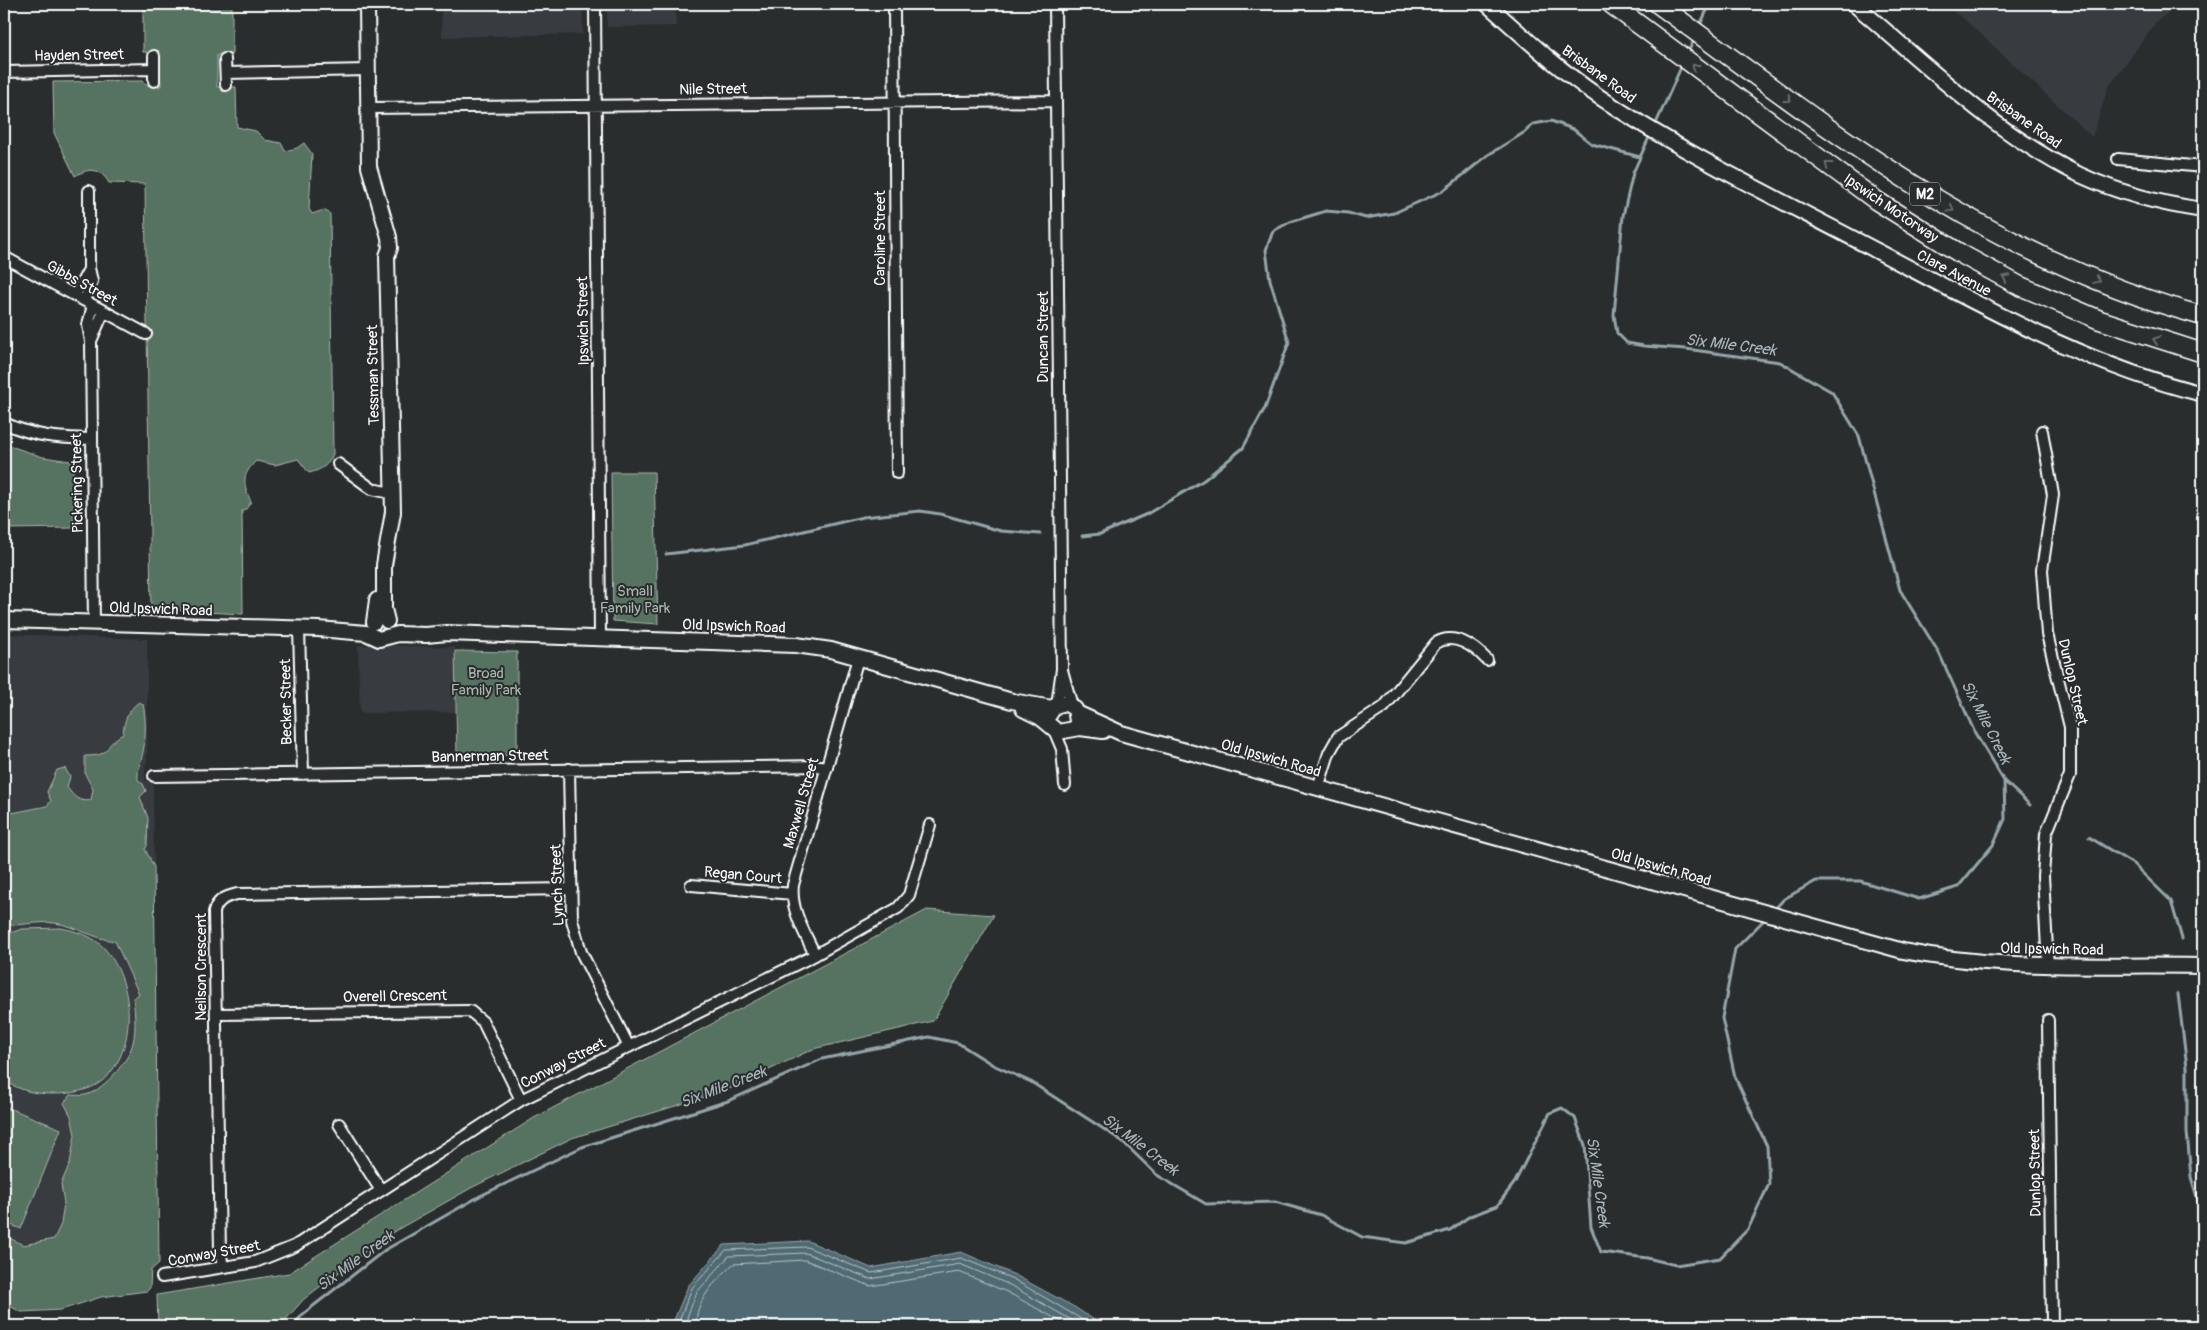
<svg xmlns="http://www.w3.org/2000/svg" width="2207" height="1330" font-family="Pangolin,sans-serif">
<rect width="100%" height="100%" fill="#2a2d2e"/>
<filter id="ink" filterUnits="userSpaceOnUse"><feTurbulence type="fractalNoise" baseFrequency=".02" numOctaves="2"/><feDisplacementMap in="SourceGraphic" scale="10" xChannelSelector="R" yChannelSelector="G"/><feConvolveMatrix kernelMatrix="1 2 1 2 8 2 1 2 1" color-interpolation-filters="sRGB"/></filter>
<g filter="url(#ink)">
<!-- built -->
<path fill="#383a41" d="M607 4H675L676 26 607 27Z
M1942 4H1941H2180L2156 22 2108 88 2092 137 1964 19Z
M582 9 583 34 442 37 441 11Z
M4 634 147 639V761L145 764V781H153L159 1263 4 1264Z
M358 645 455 647 457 712 360 713Z"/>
<!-- green -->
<path fill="#577261" stroke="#abb8b0" d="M143 4H232V54L217 55V87H236L237 127 256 131 265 140 281 143 285 151 297 148 304 143 312 154 309 209 312 214 324 210 330 214 333 454C328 466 321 470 309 473L298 459 275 465 256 461C241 476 243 483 251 502L246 509 242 511 243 614 151 609 145 184 109 183C100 168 90 167 75 176L54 133 53 82 142 81 149 86H161L159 53 143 52Z
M4 444 43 457 70 461 73 466 74 528 4 529Z
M611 472H654L658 624 613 621Z
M455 651 517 652V755L457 756Z
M139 702 143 704C146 718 146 738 143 752 141 762 137 770 138 780L143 784 146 791 140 797 148 818 147 846 145 849 154 867 159 1263 151 1270 150 1288 147 1291 101 1297 61 1310 21 1312 4 1303V1235L23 1245 54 1239 61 1224 64 1203 61 1184 70 1163 75 1135 71 1116 64 1103 70 1095C74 1095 80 1096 85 1095 101 1092 126 1064 131 1049 137 1034 135 1013 133 998L139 994 115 941C94 939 76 926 55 923 38 921 20 926 4 925V806L12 813 47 806 51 801 47 792 57 770 65 768 70 777 67 787C73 796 79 803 91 800L93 789 85 774V756C114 756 101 746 123 734 124 720 128 710 139 702Z
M927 910 994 915 933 1021 813 1049 727 1090 572 1138 471 1188 386 1236 304 1299 280 1326H158L157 1295 289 1273 534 1118Z
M61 928C75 931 91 935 102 946 135 978 139 1051 102 1081 90 1091 69 1094 54 1094 35 1094 20 1091 4 1080V935L22 929Z
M4 1106 61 1129 21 1229 4 1222Z"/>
<!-- water -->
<path fill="#4f6a73" stroke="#95a6ab" d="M808 1241 871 1268 961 1252 1015 1275 1076 1308 1103 1326H679L674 1320 688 1286 724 1245Z"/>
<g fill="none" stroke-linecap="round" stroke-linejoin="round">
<!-- shore -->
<path stroke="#b9c3c7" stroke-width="1" d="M683 1326 680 1318 692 1288 726 1250 807 1247 871 1273 961 1258 1013 1279 1093 1326
M689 1326 687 1317 697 1292 729 1256 806 1253 870 1279 960 1264 1010 1285 1082 1326
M696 1326C695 1300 715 1282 733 1264L805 1260 870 1286 959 1272 1007 1292 1069 1326"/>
<!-- stream -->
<path stroke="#95a6ab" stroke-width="3" d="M1699 27 1710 4
M1688 52 1695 38
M1654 128 1682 65
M1651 133 1633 173 1623 216 1614 315 1617 333 1627 343 1644 346 1686 349 1780 362 1832 392 1859 436 1900 590 1939 653 1975 733 2004 781 2005 819 1993 845 1958 887 1919 899 1860 881H1816L1784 899 1773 911
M1082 536 1100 534 1147 514 1204 480 1243 448 1265 408 1289 342 1270 280 1266 250 1273 231 1290 222 1326 211 1348 213 1366 218 1394 213 1443 191 1488 155 1525 132 1533 124 1551 121 1573 129 1592 144 1640 157
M666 554 745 545 863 517 920 511 940 514 1001 531 1040 534
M2004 781 2030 805
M2089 837 2133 864 2171 901 2182 939
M2178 994 2187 1067V1132L2191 1177 2203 1217
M293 1326 303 1314 385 1250 480 1196 582 1147 728 1101 822 1059 929 1037 958 1043 993 1065 1031 1082 1122 1141 1157 1175 1206 1204 1275 1202 1321 1215 1362 1237 1406 1243 1450 1230 1470 1216 1497 1206 1515 1182 1550 1113 1562 1108 1575 1118 1585 1145 1591 1227 1601 1252 1647 1258 1676 1265 1720 1258 1748 1229 1769 1184 1767 1146 1735 1077 1722 1018 1735 949 1767 917"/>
<defs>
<path id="street" d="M595 4 600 637
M894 4 897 473
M1055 4 1062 669 1057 705
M154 56V81
M225 59 226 85
M4 72 154 69
M226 73 368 70
M369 108 1056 101
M2118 159 2203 167
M4 257 146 334
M75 295 89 269
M85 300 92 281 89 268V191
M93 305 88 325 91 342 94 623
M91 341 104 311
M4 423C35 437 58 438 92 439
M2042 431 2053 495 2042 570 2047 634 2070 727V775L2046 834 2043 876 2048 967
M338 464 372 489 391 493
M299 629 303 774
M1062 670 1072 706
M1054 730 1062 749 1065 785
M569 769 572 920 581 952 629 1047
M154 776 821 766 827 768
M1318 788 1329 753 1338 737 1384 707 1436 643C1454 632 1474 646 1487 660
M691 885 792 894
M815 955C805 933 790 910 793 885L858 658
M216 1014 470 1011 483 1022 521 1100
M2048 1020 2052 1326
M339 1124 380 1189
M223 1267 220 1250 214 912C217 900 225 897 237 894L572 889
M162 1277 255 1262 295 1246 521 1100 815 955 898 908 909 895 930 825"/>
<path id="secondary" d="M367 4 369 167 389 237 390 248 387 256 393 512 384 565V609L387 621
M1487 4C1523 36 1558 69 1598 96 1687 156 1785 202 1879 252 1984 307 2088 366 2203 394
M1854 4C1926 64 1995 134 2080 175 2119 193 2161 204 2203 210
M4 620 318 629 366 633 379 639 398 634 426 635 447 633 796 645 831 650 1012 701 1052 708
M374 622 377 600
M1023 709 1041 718 1058 732 1080 728 1103 731
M1077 713 1121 733 1903 951C2003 971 2102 964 2203 966
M1049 715 1055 706 1065 703 1075 709 1077 721"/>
<path id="highway" d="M1611 4 1877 201 1961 254 2018 285 2100 320 2203 353
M1658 4C1830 130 1993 260 2203 316"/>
</defs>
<!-- street casing -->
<use href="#street" stroke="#fff" stroke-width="14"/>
<!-- secondary casing -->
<use href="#secondary" stroke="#fff" stroke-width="18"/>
<!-- highway casing -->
<use href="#highway" stroke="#fff" stroke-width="21"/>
<!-- street -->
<use href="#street" stroke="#2a2d2e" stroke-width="10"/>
<!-- secondary -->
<use href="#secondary" stroke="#2a2d2e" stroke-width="14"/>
<!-- highway -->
<use href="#highway" stroke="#2a2d2e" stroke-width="18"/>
</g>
<!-- one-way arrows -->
<defs><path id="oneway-chevron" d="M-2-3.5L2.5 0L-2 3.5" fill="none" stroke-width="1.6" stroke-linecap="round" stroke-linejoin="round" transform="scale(1.25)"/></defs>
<g stroke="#6a6c6d">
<use href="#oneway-chevron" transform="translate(1695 67) rotate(-143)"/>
<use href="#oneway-chevron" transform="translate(1788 99) rotate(36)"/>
<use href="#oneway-chevron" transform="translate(1828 165) rotate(-143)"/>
<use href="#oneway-chevron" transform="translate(1951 209) rotate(29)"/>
<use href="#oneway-chevron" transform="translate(2006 278) rotate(-153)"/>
<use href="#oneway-chevron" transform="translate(2097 280) rotate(22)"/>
<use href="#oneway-chevron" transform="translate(2156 340) rotate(-162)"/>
</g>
</g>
<g text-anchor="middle" stroke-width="4" stroke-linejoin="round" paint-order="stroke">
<!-- shield labels -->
<rect fill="#2a2d2e" stroke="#bfc0c0" stroke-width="1" x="1910" y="182.5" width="30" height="23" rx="4"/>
<g font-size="14" font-weight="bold" fill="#fff">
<text x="1925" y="199">M2</text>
</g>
<!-- street labels -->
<g font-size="15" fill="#fff" stroke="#2a2d2e">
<text transform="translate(79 55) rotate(-1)" y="5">Hayden Street</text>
<text transform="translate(1599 74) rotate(36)" y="5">Brisbane Road</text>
<text transform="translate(713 89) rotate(-1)" y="5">Nile Street</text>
<text transform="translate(2024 120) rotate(35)" y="5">Brisbane Road</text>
<text transform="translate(1891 208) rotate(34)" y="5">Ipswich Motorway</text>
<text transform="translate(880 238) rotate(-90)" y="5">Caroline Street</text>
<text transform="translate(1954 273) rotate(28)" y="5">Clare Avenue</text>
<text transform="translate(82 283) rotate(29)" y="5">Gibbs Street</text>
<text transform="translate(583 321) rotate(-91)" y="5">Ipswich Street</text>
<text transform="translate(1043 337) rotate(-90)" y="5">Duncan Street</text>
<text transform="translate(373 375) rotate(-91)" y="5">Tessman Street</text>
<text transform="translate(77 483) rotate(-91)" y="5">Pickering Street</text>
<text transform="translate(161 609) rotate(2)" y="5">Old Ipswich Road</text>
<text transform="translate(734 626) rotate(2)" y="5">Old Ipswich Road</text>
<text transform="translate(2073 682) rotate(77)" y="5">Dunlop Street</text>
<text transform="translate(286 702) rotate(-91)" y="5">Becker Street</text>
<text transform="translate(490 756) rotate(-1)" y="5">Bannerman Street</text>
<text transform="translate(1271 758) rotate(16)" y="5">Old Ipswich Road</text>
<text transform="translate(801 803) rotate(-74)" y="5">Maxwell Street</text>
<text transform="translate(1661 867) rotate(16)" y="5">Old Ipswich Road</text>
<text transform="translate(743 875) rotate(5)" y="5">Regan Court</text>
<text transform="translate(557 885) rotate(-92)" y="5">Lynch Street</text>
<text transform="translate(2052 949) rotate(1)" y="5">Old Ipswich Road</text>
<text transform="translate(201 967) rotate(-90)" y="5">Neilson Crescent</text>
<text transform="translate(395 996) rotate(-1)" y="5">Overell Crescent</text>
<text transform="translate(563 1063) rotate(-27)" y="5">Conway Street</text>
<text transform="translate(2035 1173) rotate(-91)" y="5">Dunlop Street</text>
<text transform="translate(214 1253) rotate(-10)" y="5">Conway Street</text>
</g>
<!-- park labels -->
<g font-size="15" fill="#abb8b0" stroke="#2a2d2e">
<text x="635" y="596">Small<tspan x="635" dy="17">Family Park</tspan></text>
<text x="486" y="678">Broad<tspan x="486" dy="17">Family Park</tspan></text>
</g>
<!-- water labels -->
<g font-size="16" font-style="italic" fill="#a7b4b9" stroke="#2a2d2e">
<text transform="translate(1731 344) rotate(7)" y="6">Six Mile Creek</text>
<text transform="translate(1987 722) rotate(63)" y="6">Six Mile Creek</text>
<text transform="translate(723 1086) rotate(-21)" y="6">Six Mile Creek</text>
<text transform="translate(1141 1144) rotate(37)" y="6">Six Mile Creek</text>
<text transform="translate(1599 1182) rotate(82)" y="6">Six Mile Creek</text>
<text transform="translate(355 1260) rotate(-36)" y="6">Six Mile Creek</text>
</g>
</g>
<!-- margin -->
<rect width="2207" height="1330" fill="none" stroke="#2a2d2e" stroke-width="20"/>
<rect x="10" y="10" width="2187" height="1310" fill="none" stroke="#fff" stroke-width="2" filter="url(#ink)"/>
</svg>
